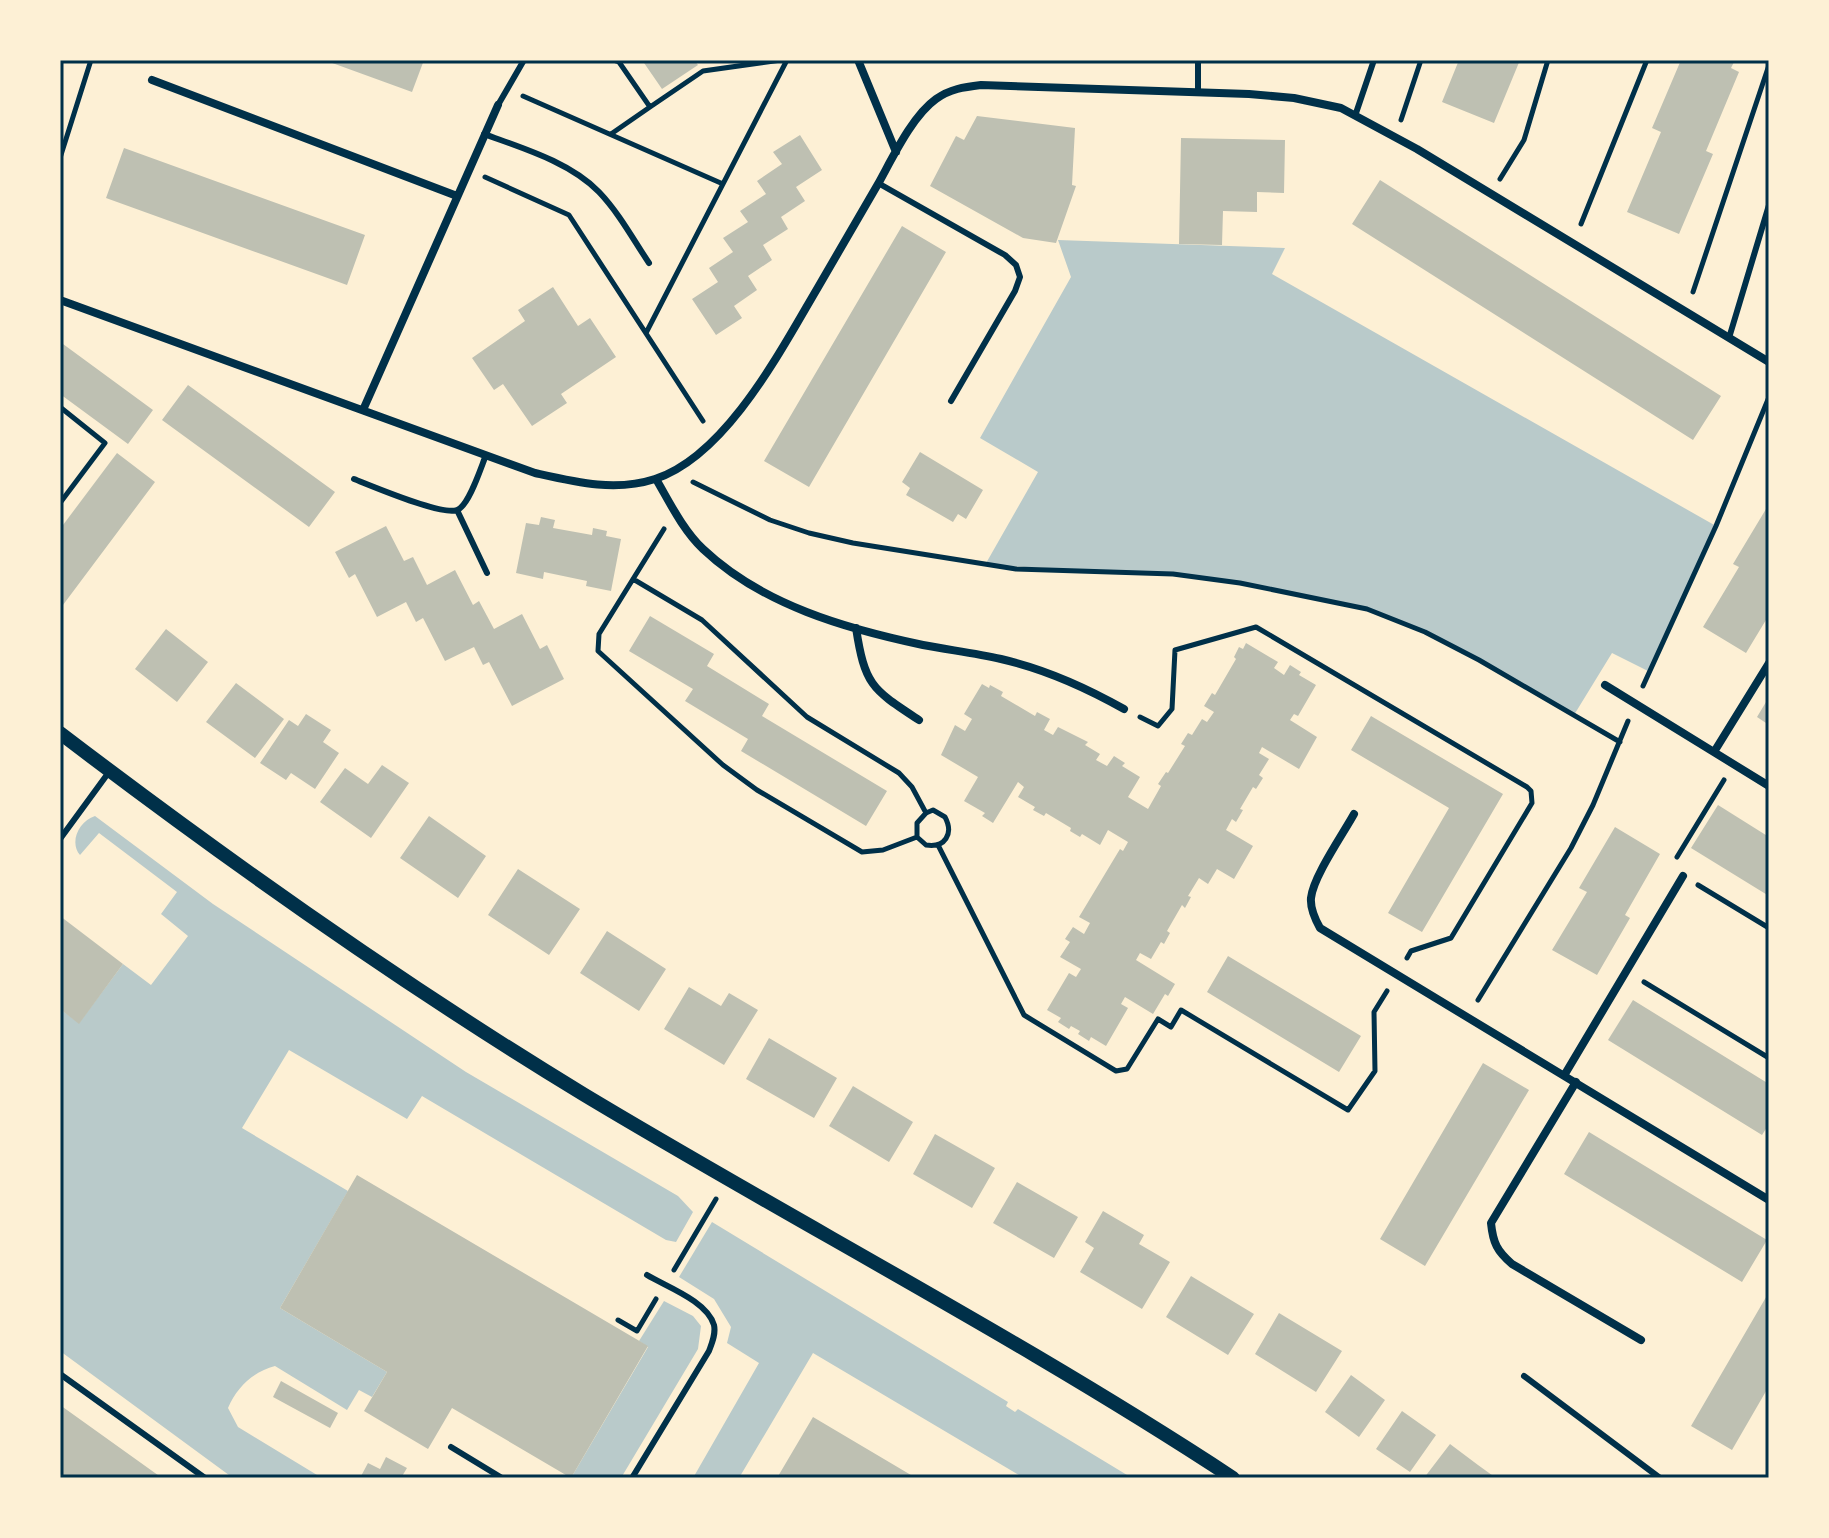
<svg xmlns="http://www.w3.org/2000/svg" width="1829" height="1538" font-family="'PT Sans Narrow',sans-serif">
<rect width="100%" height="100%" fill="#fdf0d5"/>
<!-- green -->
<path fill="#b9caca" d="M1058 240 1285 248 1272 274 1716 526 1648 671 1612 653 1574 715 1425 632 1366 609 1308 595 1174 574 985 565 1038 472 980 438 1071 277Z
M95 816 213 904 466 1072 678 1196 693 1212 676 1242 666 1240 422 1096 407 1119 289 1050 242 1128 348 1191 280 1308 387 1372 372 1397 359 1390 347 1410 275 1366C253 1372 237 1387 228 1408L238 1427 322 1478H233L60 1351V1009L79 1023 123 964 151 985 188 936 161 914 177 892 99 833 80 855C69 842 79 821 95 816Z
M712 1222 1008 1402 1006 1406 1015 1412 1018 1409 1132 1478H1024L813 1353 739 1478H693L759 1363 727 1343 731 1327 714 1299 679 1277Z
M664 1301 693 1316 701 1326 698 1349 621 1478H571L648 1347 639 1341Z"/>
<!-- building -->
<path fill="#bec0b2" d="M324 60H424L412 92Z
M642 60H694L698 65 662 89Z
M1459 60H1520L1494 123 1442 102Z
M1681 60H1735L1731 68 1739 72 1706 151 1713 154 1679 234 1627 212 1661 132 1652 128Z
M977 116 1075 128 1072 185 1076 186 1056 243 1023 238 930 186 956 136 964 140Z
M800 135 822 170 796 187 805 201 781 217 788 229 763 245 772 260 748 276 757 290 734 306 742 318 716 335 692 299 718 282 709 268 733 252 723 238 748 222 740 211 766 194 757 181 782 164 773 152Z
M1181 138 1285 140 1284 193 1257 192V212L1223 211 1222 245 1179 244Z
M124 148 365 235 347 285 106 198Z
M1380 180 1721 396 1693 440 1352 224Z
M902 226 946 252 809 487 764 461Z
M553 287 578 326 590 318 616 357 561 394 567 403 532 426 503 384 494 390 472 358 525 321 518 310Z
M63 344 153 410 128 444 60 394V348Z
M188 385 335 492 309 527 162 420Z
M920 452 983 490 966 519 958 514 953 522 906 495 910 488 902 482Z
M117 453 155 482 60 609V529Z
M1769 504V615L1746 653 1703 627 1739 567 1733 564Z
M541 517 555 520 553 528 592 535 593 528 607 531 606 536 621 539 611 591 586 586 587 581 544 572 543 579 516 573 526 523 539 525Z
M386 526 404 561 413 557 427 585 455 570 473 605 479 601 494 629 522 614 540 649 547 645 564 679 512 706 489 662 483 665 474 647 445 661 423 618 416 622 406 602 377 617 355 574 349 578 335 552Z
M650 616 714 654 707 666 769 704 762 716 887 791 866 826 741 751 748 739 685 701 693 689 629 651Z
M166 629 208 662 177 702 135 669Z
M1246 643 1278 662 1274 668 1284 675 1290 665 1301 672 1299 675 1316 685 1298 716 1294 714 1290 720 1317 737 1299 769 1262 747 1259 753 1269 759 1259 775 1263 778 1256 789 1253 787 1240 809 1243 810 1236 822 1232 819 1226 830 1253 846 1234 879 1217 869 1208 884 1199 878 1188 896 1191 897 1185 908 1182 905 1167 931 1170 933 1164 944 1161 942 1151 959 1140 953 1136 960 1175 984 1168 996 1165 994 1153 1014 1125 997 1121 1004 1128 1008 1106 1046 1091 1037 1089 1041 1078 1034 1080 1031 1071 1026 1069 1029 1058 1022 1061 1018 1047 1010 1069 973 1076 977 1081 969 1060 957 1070 942 1065 939 1073 927 1084 934 1090 923 1079 917 1120 849 1123 851 1128 842 1108 830 1100 845 1082 834 1080 837 1070 831 1071 828 1046 813 1044 816 1033 810 1035 807 1018 797 1024 787 1018 782 993 823 982 816 985 813 964 801 978 777 941 755 955 725 965 731 972 719 964 714 982 684 989 688 990 685 1003 692 1001 696 1035 716 1037 712 1050 719 1044 730 1053 735 1058 727 1088 742 1085 745 1100 754 1096 760 1107 766 1114 756 1125 763 1122 766 1140 777 1128 797 1148 809 1161 786 1158 784 1166 772 1168 773 1185 746 1181 744 1188 733 1192 735 1202 719 1207 722 1214 712 1204 706 1212 693 1215 695 1236 659 1234 657 1239 647 1243 649Z
M236 683 284 719 255 758 206 722Z
M1769 697V725L1757 717Z
M306 714 331 730 323 742 339 753 315 789 291 773 286 780 260 763 289 720 298 726Z
M1371 716 1503 794 1422 932 1388 913 1449 808 1351 750Z
M382 765 409 783 371 838 320 802 345 768 368 784Z
M1718 805 1769 837V896L1691 848Z
M429 816 486 856 458 898 400 858Z
M1615 827 1660 854 1625 915 1630 918 1597 975 1552 950 1587 892 1579 888Z
M518 869 580 909 549 955 488 915Z
M60 916 123 964 79 1024 60 1009Z
M607 931 666 969 639 1011 580 973Z
M1228 956 1361 1036 1339 1072 1207 992Z
M689 987 721 1006 729 993 758 1010 724 1065 664 1029Z
M1633 1000 1769 1084V1124L1762 1135 1608 1040Z
M769 1038 837 1078 814 1118 746 1079Z
M1483 1063 1529 1090 1425 1266 1380 1239Z
M853 1086 913 1122 889 1162 829 1126Z
M1589 1132 1767 1240 1742 1282 1564 1174Z
M935 1134 995 1168 972 1208 913 1174Z
M357 1175 648 1346 571 1478 452 1408 428 1449 364 1411 387 1372 280 1308Z
M1017 1182 1078 1217 1054 1258 993 1223Z
M1103 1211 1144 1235 1139 1244 1170 1262 1142 1309 1080 1272 1094 1248 1085 1242Z
M1191 1276 1254 1314 1228 1355 1166 1317Z
M1769 1292V1386L1732 1450 1691 1426Z
M1279 1313 1342 1351 1316 1392 1255 1354Z
M1351 1375 1385 1400 1359 1437 1325 1412Z
M281 1381 338 1413 330 1428 273 1397Z
M60 1405 162 1478H60Z
M1402 1411 1436 1435 1410 1472 1376 1449Z
M813 1417 916 1478H777Z
M1450 1444 1478 1465 1496 1478H1424Z
M386 1457 407 1468 401 1478H360L368 1463 380 1469Z"/>
<g fill="none" stroke-linecap="round" stroke-linejoin="round">
<!-- path -->
<path stroke="#003049" stroke-width="5" d="M613 60 619 62 650 107 703 71 781 60
M523 96 723 184
M1401 120 1421 60
M611 134 650 107
M60 158 91 60
M485 177 569 215 703 421
M1500 179 1524 140 1548 60
M1581 224 1647 60
M1693 292 1769 65
M646 333 787 60
M60 407 105 443 60 503
M693 482 770 520 809 533 853 543 1016 569 1173 574 1240 583 1367 609 1425 632 1479 660 1620 742
M664 529 599 634 598 651 723 765 757 790 862 852 883 850 917 837 926 845C945 848 954 834 945 817L933 810 926 813 917 823V837
M633 579 702 620 807 717 899 773 912 787 926 813
M1643 686 1716 526 1769 397
M1140 717 1158 726 1172 709 1175 650 1256 627 1527 787 1531 791 1532 803 1451 938 1411 951 1407 958
M938 845 1024 1015 1116 1071 1127 1069 1158 1019 1171 1027 1181 1010 1348 1110 1375 1071 1374 1012 1387 991
M1677 857 1724 780
M1698 885 1769 928
M1644 982 1769 1058
M1478 1000 1571 848 1593 805 1628 721
M674 1270 716 1199
M618 1320 637 1331 656 1299"/>
<!-- service -->
<path stroke="#003049" stroke-width="6" d="M1198 93V60
M498 105 524 60
M1355 116 1374 60
M484 134C522 148 570 162 599 192 619 213 633 239 649 263
M878 183 1005 255 1016 265 1020 277 1015 291 951 401
M1729 338 1769 205
M354 479C372 486 442 516 457 510 469 506 481 467 486 455
M457 510 487 573
M60 839 109 772
M60 1374 205 1478
M1524 1376 1660 1478
M451 1447 502 1478
M632 1478 709 1351C712 1343 716 1334 714 1325 707 1301 667 1287 647 1275"/>
<!-- minor -->
<path stroke="#003049" stroke-width="8" d="M858 60 896 152
M152 80 457 196
M60 300 535 473C575 482 615 492 655 479 726 456 781 350 817 289 837 254 858 219 878 184 892 159 912 116 936 99 950 89 964 87 981 85L1249 94 1294 98 1341 108 1417 149 1769 362
M363 410 498 105
M656 479C670 503 683 530 703 549 762 605 847 629 923 645 949 650 975 653 1001 659 1045 669 1085 687 1124 709
M856 628C865 686 872 689 919 720
M1605 685 1769 786
M1714 752 1769 663
M1354 814C1343 834 1313 877 1311 898 1310 909 1315 919 1320 928L1769 1200
M1565 1074 1683 876
M1576 1082 1491 1223C1493 1243 1497 1251 1512 1264L1641 1340"/>
<!-- tertiary -->
<path stroke="#003049" stroke-width="14" d="M60 733C228 861 402 984 583 1094 799 1224 1023 1340 1233 1478"/>
</g>
<!-- border -->
<rect width="1829" height="1538" fill="none" stroke="#fdf0d5" stroke-width="124"/>
<rect x="62" y="62" width="1705" height="1414" fill="none" stroke="#003049" stroke-width="3"/>
</svg>
